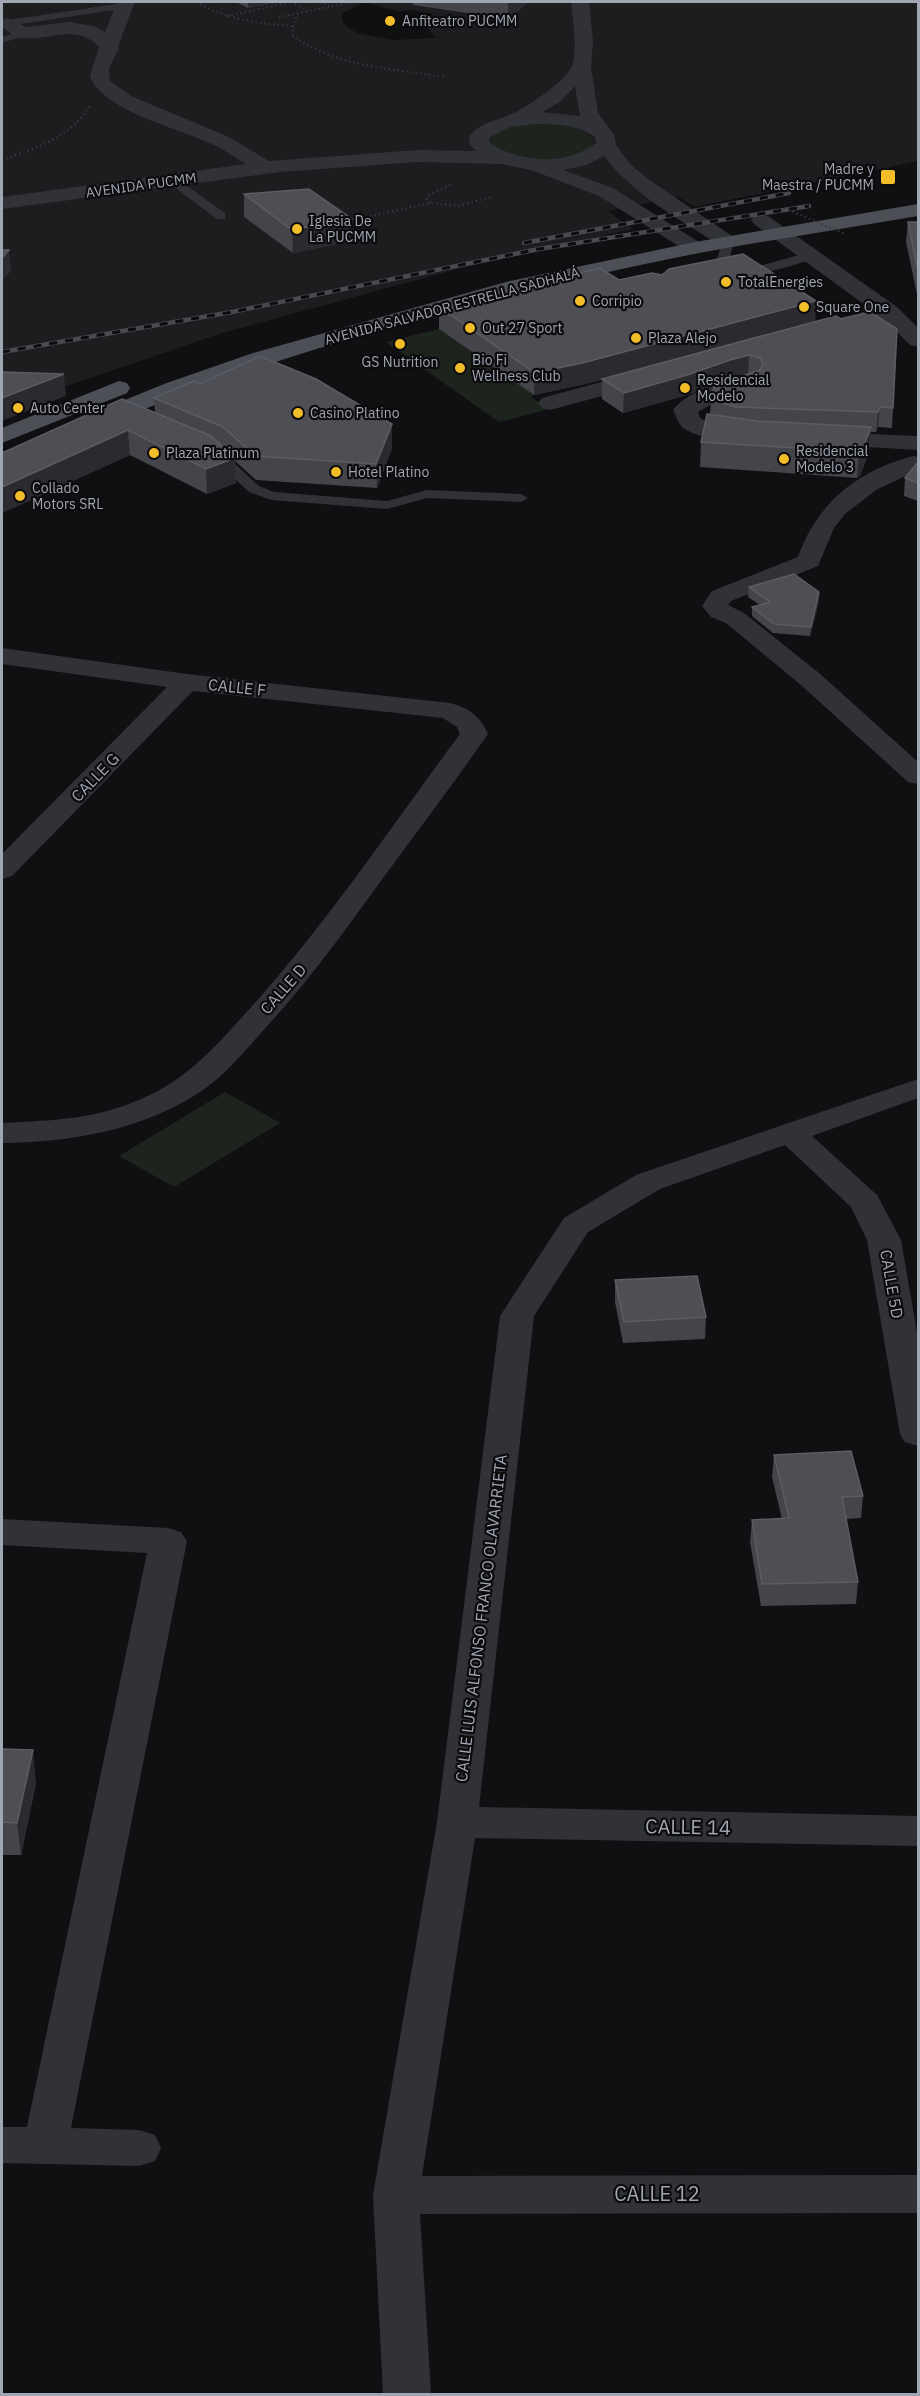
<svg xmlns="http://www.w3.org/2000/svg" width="920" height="2396" font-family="'IBM Plex Sans',sans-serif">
<rect width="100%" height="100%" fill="#101012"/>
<!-- built -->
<path fill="#1d1c1f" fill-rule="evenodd" d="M2 2H918V161L695 207 678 197 608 211 633 229 461 268 222 333 61 388 2 383ZM365 2 399 12 412 10 430 13 433 15 432 20 423 24 436 38 393 40 357 33 347 27 342 20 343 13Z"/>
<!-- green -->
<path fill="#1d241e" d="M550 123 573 127 592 137 593 146C577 161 534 163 515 156 507 154 500 149 493 146L491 141C499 121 533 123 550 123Z
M439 329 534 395 531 397 549 409 499 422 386 342Z
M225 1092 280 1123 174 1187 119 1156Z"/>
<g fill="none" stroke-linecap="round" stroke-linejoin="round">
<!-- path -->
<path stroke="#37393e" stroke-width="2" stroke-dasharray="1.5 3" stroke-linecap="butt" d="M196 2C227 19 259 24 293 26
M291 2 309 11
M320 2 329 6
M298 13 293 26V36C337 67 394 69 445 77
M227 16 292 2
M279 17 354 2
M2 160C36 148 71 138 90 105
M430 203 427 199 429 195 452 184
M348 221 430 203 458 206 491 197"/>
<!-- lane -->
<path fill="#313237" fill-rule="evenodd" d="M123 3 128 6 127 8 8 26 3 23 8 20Z
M23 30 28 33 27 35 2 43V37Z
M173 176 225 213V219H217L169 183V177Z
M728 238 734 242 726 270 720 274 716 273 714 270 722 242Z
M810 252 814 253 816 256 814 259C795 264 750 282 733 267L739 263 763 265Z
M218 452 223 453 259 486 274 492 387 501 427 490 521 494 528 498 521 502 427 498 387 509 271 500 249 492 213 459 211 456 213 453Z"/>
<!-- street -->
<path fill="#313237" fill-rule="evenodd" d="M117 2H135L118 46 119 48 109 68 110 81 131 96 229 137 269 161 418 150 476 151 470 145 469 137C480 122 494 122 509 115 525 109 570 79 573 63 577 43 573 22 571 2H589L593 41 591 67 598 113 614 135 616 145 630 164 648 179 735 238 739 242 735 246 728 248 721 246C681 220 633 195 604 156L587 165 563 170 613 188 702 244 706 248 702 252 695 254 688 252 599 196 531 170 501 164 418 162 280 172 2 209V197L246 164C236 158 225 150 214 145 182 129 102 111 90 76L99 47C76 22 50 41 22 38 15 38 8 31 2 27V19L8 18 26 27 69 22 94 26 105 32ZM575 86 580 116 542 112 560 102ZM534 124C555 124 577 124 595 137L596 143C567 166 519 163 490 143L489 138 510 127Z
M761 214 768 216 897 307 918 328V347L910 345 885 320 832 334 824 332 821 327 824 322 872 310 754 224 751 220 754 216Z
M646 370 654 372 657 377 654 382 550 410 542 408 538 403 542 398Z
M749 377 757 379 760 384 757 389 715 402 698 412 700 418 714 425 757 431 761 436 757 441C740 445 697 439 682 427 678 423 676 415 673 410 688 389 726 383 749 377Z
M824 432 918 436V450L816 444 812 439 816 434Z
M914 456 918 457V470L876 490 845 514 834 528 818 566 731 601 728 605 744 613 819 673 918 762V784L908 782 801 685 726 623 711 617 702 606 712 591 798 557C817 503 858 470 914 456Z
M2 648 187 674 450 703C469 708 480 716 488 734 456 780 422 825 389 870 350 923 313 976 269 1024 247 1048 225 1077 197 1094 138 1131 70 1142 2 1143V1123C58 1120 99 1120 152 1094 189 1076 217 1045 244 1015 324 928 390 828 460 734L457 727 443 718 193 691 12 876 2 879V854L167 687 2 664Z
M918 1079V1098L812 1136 877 1195 901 1240 918 1338V1446L905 1442 900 1434 867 1240 851 1207 785 1145 660 1189 588 1232 534 1316 479 1807 918 1816V1846L475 1838 422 2176 918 2175V2213L420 2214 431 2394H383L373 2195 437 1822 500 1316 564 1218 636 1175Z
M2 1519 168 1528 181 1532 187 1541 71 2128 139 2130 155 2135 161 2148 155 2161 139 2166 2 2163V2127H27L147 1553 2 1545Z"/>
<!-- primary -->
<path fill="#4d4f56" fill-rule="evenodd" d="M918 204V216C843 229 768 240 694 254 493 294 292 348 102 426L94 428 86 426 82 421 86 416 164 384 253 353 506 282 695 242Z
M119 381 127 383 130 388 127 393 2 443V428Z"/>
<defs>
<path id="rail" d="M524 243 789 193
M2 352 232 312 539 249 809 206"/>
</defs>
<!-- rail casing -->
<use href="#rail" stroke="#484a50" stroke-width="4.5"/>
<!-- rail -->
<use href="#rail" stroke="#0c0b0d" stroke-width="3" stroke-dasharray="8" stroke-linecap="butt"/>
<!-- path-bridge -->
<path stroke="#37393e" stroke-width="2" stroke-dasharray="1.5 3" stroke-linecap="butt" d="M784 208 845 234"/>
</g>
<!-- wall -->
<path fill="#44444a" d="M236 2H281L248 8Z
M413 2H529L508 19 413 5Z
M244 194 351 218V241L293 253 244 217Z
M908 222H918V299L906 242Z
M619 280 816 301 815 322 893 408 892 428 878 427 876 432H871L869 452 860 476 857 478 700 467 701 442 710 414 711 400 742 376 729 380 687 395 623 413 602 399V380L534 395 439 329V307Z
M200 384 392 424V448L377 488 256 480 235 461 236 483 207 494 130 455 2 513V453L155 413 154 398Z
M918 462V501L904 496 905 478Z
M749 587 819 592V601L810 636 773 633 752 616V607L760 605 748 597Z
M615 1280 706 1317 705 1339 623 1343 615 1302Z
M774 1455 863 1496 861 1518 846 1519 858 1582 856 1604 761 1606 750 1542 752 1520 782 1519 772 1477Z
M2 1749 36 1783 21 1855H2Z"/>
<!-- shaded-wall -->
<path fill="#2b2b2f" d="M248 2H281L248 8Z
M508 2H529L508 19Z
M351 218V241L293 253 292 230Z
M9 250 11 271 2 281V258Z
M816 301 815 323 582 385 534 395 535 373Z
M749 355 748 375 729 380 687 395 623 413 624 393 730 360Z
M64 374 66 396 2 421V398Z
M880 407 878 427 876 432 878 412Z
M392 424V448L377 488 376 464Z
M871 427 869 452 860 476 857 478 859 452Z
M128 430 130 455 2 513V487Z
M235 458 236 483 207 494 206 469Z
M819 592V601L810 636 811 627Z
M33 1750 36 1783 21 1855 17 1823Z"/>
<!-- building -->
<path fill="#4e4f55" stroke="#5b5c64" stroke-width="1.5" d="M309 189 351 218 292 230 244 194Z
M908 222H918V271Z
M2 250H9L2 258Z
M743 254 816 301 582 363 535 373 439 307 600 268 619 280 652 273 662 275 669 269Z
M870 312 897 329 893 408 880 407 878 412 736 407 711 400 714 386 760 370 763 363 760 358 749 355 730 360 687 375 624 393 602 379 836 316 841 319Z
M260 356 316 379 392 424 376 464 255 456 223 427 154 398 194 381 200 384Z
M2 372 64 374 2 398Z
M122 399 211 436 235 458 206 469 128 430 2 487V453Z
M707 414 758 421 871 427 862 451 859 452 701 442Z
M918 462V483L905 478Z
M794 574 819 592 811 627 774 624 752 607 770 602 749 587Z
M697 1276 706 1317 624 1322 615 1280Z
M851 1451 863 1496 842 1497 858 1582 762 1584 752 1520 789 1518 774 1455Z
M2 1749 33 1750 17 1823 2 1822Z"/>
<!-- markers -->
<g fill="#f1bd29" stroke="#0c0b0d" stroke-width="2">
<circle cx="390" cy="21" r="6"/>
<rect x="880" y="169" width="16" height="16" rx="3"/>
<circle cx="297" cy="229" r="6"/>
<circle cx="726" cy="282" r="6"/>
<circle cx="580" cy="301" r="6"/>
<circle cx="804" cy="307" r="6"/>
<circle cx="470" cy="328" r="6"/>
<circle cx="636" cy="338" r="6"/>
<circle cx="400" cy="344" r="6"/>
<circle cx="460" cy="368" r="6"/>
<circle cx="685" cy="388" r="6"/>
<circle cx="18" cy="408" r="6"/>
<circle cx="298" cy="413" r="6"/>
<circle cx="154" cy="453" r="6"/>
<circle cx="784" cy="459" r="6"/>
<circle cx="336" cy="472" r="6"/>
<circle cx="20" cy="496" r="6"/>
</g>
<g text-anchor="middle" stroke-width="4.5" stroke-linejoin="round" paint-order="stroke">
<!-- far-poi labels -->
<g font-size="14" fill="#a1a6b3" stroke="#0c0b0d" text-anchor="start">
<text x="402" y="26">Anfiteatro PUCMM</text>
<text x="874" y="174" text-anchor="end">Madre y<tspan x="874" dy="16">Maestra / PUCMM</tspan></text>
<text x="309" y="226">Iglesia De<tspan x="309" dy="16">La PUCMM</tspan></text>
<text x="738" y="287">TotalEnergies</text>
<text x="592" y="306">Corripio</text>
<text x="816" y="312">Square One</text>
<text x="482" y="333">Out 27 Sport</text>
<text x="648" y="343">Plaza Alejo</text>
<text x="472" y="365">Bio Fi<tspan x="472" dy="16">Wellness Club</tspan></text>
<text x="400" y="367" text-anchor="middle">GS Nutrition</text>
<text x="697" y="385">Residencial<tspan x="697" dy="16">Modelo</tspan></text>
<text x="30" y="413">Auto Center</text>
<text x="310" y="418">Casino Platino</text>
<text x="796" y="456">Residencial<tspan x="796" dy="16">Modelo 3</tspan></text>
<text x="166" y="458">Plaza Platinum</text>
<text x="348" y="477">Hotel Platino</text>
<text x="32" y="493">Collado<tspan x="32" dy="16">Motors SRL</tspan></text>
</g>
<!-- far-street labels -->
<g font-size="14" fill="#a1a6b3" stroke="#0c0b0d">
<text transform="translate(141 185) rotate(-8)" y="5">AVENIDA PUCMM</text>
<text transform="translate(452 306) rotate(-15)" y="5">AVENIDA SALVADOR ESTRELLA SADHALÁ</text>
</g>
<!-- street labels -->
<g font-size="16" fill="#a1a6b3" stroke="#0c0b0d">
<text transform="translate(237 687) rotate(6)" y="6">CALLE F</text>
<text transform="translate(95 777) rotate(-46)" y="6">CALLE G</text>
<text transform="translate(283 989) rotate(-49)" y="6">CALLE D</text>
<text transform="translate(892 1284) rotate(80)" y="6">CALLE 5D</text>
<text transform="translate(481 1618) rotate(-83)" y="6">CALLE LUIS ALFONSO FRANCO OLAVARRIETA</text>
</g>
<!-- near-street labels -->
<g font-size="20" fill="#a1a6b3" stroke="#0c0b0d">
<text transform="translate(688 1827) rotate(1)" y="7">CALLE 14</text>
<text x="657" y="2201">CALLE 12</text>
</g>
</g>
<!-- border -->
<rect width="920" height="2396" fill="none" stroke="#a1a6b3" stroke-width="6"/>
</svg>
